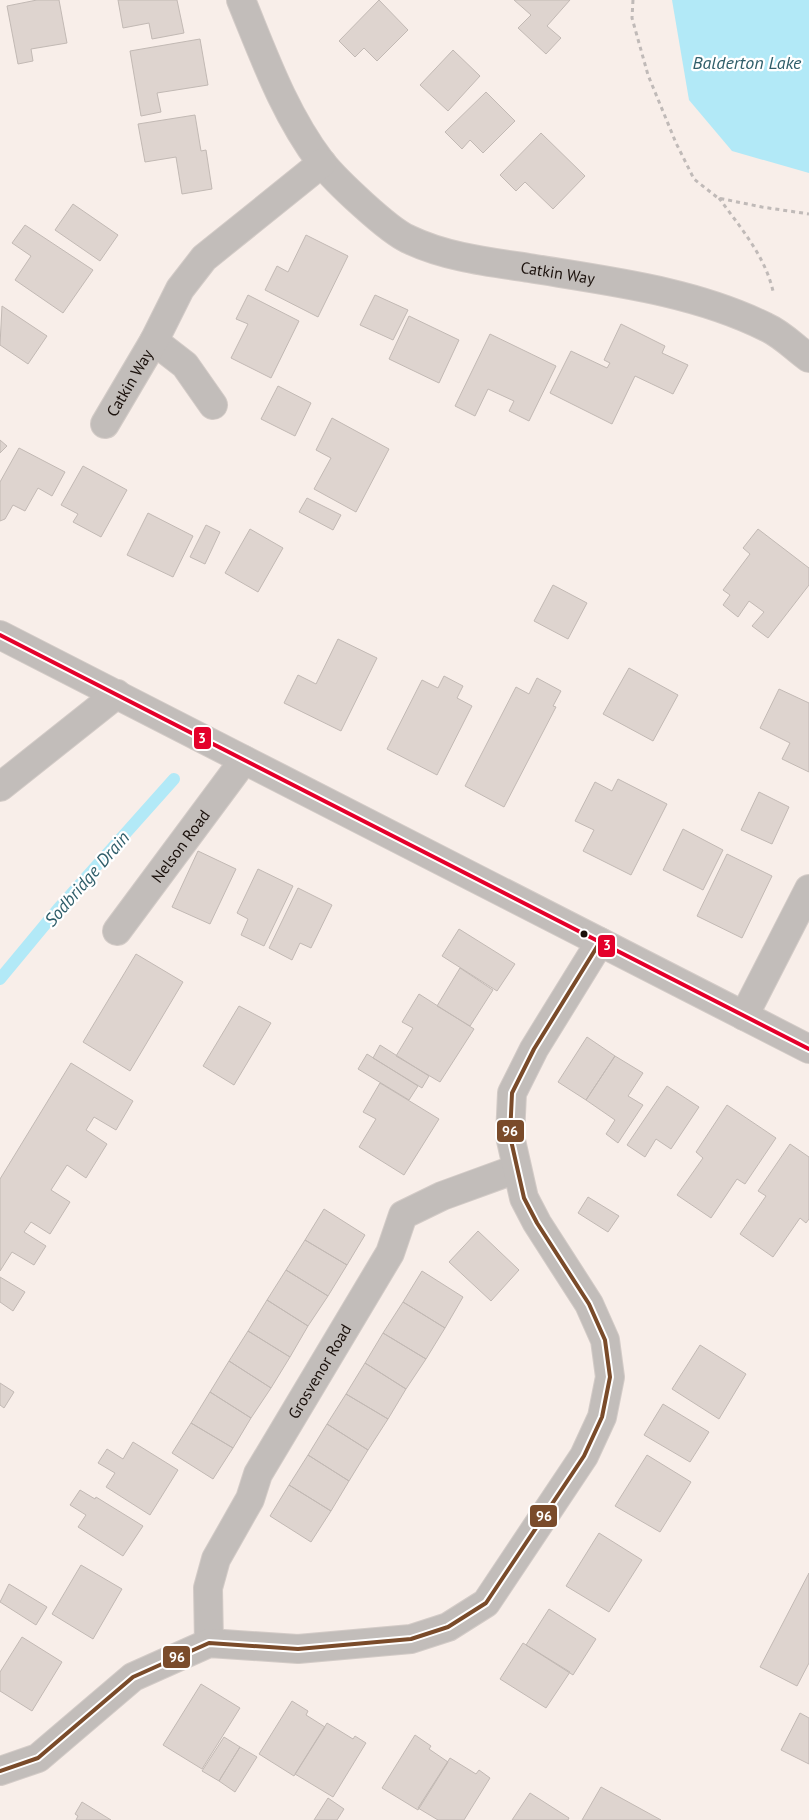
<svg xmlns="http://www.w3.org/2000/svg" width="809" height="1820" font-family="'PT Sans',sans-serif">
<rect width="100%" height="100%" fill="#f8eee9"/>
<!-- water -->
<path fill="#b2e9f7" d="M672 0H809V173L732 151 689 100Z"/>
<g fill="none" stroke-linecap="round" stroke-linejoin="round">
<!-- stream -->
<path stroke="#b2e9f7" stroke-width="12" d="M0 979 58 909 174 779"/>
</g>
<!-- building -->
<path fill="#ded4cf" stroke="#c2b9b4" d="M37 0H59L67 43 31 49 33 61 18 64 7 6Z
M118 0H177L184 33 152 39 149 23 123 28Z
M379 0 408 30 377 61 364 48 355 57 339 41Z
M514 0H570L547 26 561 38 546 54 518 28 531 15Z
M200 39 208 85 157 93 161 112 141 116 130 51Z
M453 50 480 76 448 111 420 85Z
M486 92 515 121 483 153 470 140 462 149 445 132Z
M195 115 201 151 206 150 212 189 182 194 176 157 145 162 138 124Z
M541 133 585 176 553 209 525 182 516 191 500 175Z
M73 204 118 235 100 261 55 230Z
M25 225 93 270 63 313 15 280 31 256 12 243Z
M306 235 348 256 318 317 265 290 277 266 288 272Z
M248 295 299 321 271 378 231 358 248 324 236 319Z
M375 295 408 310 393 340 360 325Z
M2 306 47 336 28 364 0 345Z
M409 316 459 340 439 383 389 359Z
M621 324 665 346 662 353 688 365 673 394 635 376 612 424 550 393 571 351 607 368 610 363 604 360Z
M490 334 556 366 529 421 509 411 514 401 488 389 475 416 455 406Z
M278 386 311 403 295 436 261 419Z
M332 418 389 449 356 512 314 489 331 458 316 450Z
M0 440 7 446 0 453Z
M19 448 65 472 52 496 38 488 25 511 13 505 5 519 0 521V482Z
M83 466 127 490 101 537 73 522 78 514 61 505Z
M307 498 341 515 333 530 299 512Z
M148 513 193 536 173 577 127 555Z
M206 525 220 532 205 564 190 557Z
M250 529 283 548 258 592 225 573Z
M758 529 809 568V585L768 638 752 626 764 612 749 601 738 617 723 605 730 595 723 590 750 554 743 548Z
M553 585 587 603 568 639 534 621Z
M338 639 377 658 341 731 284 703 298 675 316 684Z
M629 668 678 695 653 741 603 714Z
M444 676 463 686 457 698 472 706 437 775 387 749 422 680 438 688Z
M537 678 561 691 553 706 556 707 504 807 465 786 516 687 529 694Z
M779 689 809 703V772L782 759 790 743 760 728Z
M618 779 667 804 631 875 583 851 594 830 575 821 595 782 612 791Z
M759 792 789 807 772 844 741 830Z
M683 829 723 850 703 890 663 870Z
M198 851 236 869 210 924 172 907Z
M727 854 772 876 742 938 697 916Z
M258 869 293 886 264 946 241 935 248 919 237 913Z
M298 888 332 905 311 948 300 943 292 960 269 948Z
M459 929 515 964 497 991 442 956Z
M136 954 183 982 130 1071 83 1042Z
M460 968 493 990 470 1026 437 1006Z
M419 994 474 1029 440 1082 396 1056 413 1028 402 1022Z
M239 1006 271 1023 234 1085 203 1066Z
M587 1037 615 1056 586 1100 558 1082Z
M380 1045 429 1076 422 1088 373 1058Z
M367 1054 418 1086 409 1100 358 1069Z
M615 1056 643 1073 628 1096 643 1105 618 1143 606 1134 615 1120 586 1100Z
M71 1063 133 1101 116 1130 94 1117 86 1130 107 1144 86 1178 67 1165 51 1190 70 1202 50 1234 31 1222 24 1232 46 1246 34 1265 12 1252 0 1271V1179Z
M380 1083 439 1119 404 1175 359 1147 376 1119 363 1112Z
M667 1086 699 1107 671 1149 656 1139 645 1157 627 1145Z
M727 1105 776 1138 745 1184 737 1179 711 1218 677 1195 703 1158 696 1152Z
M790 1144 809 1157V1219L806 1223 800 1218 773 1257 740 1234 766 1196 758 1191Z
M588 1197 619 1216 608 1232 578 1213Z
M324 1209 365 1235 347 1265 305 1240Z
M478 1231 519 1270 491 1301 449 1262Z
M305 1240 347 1265 328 1296 286 1270Z
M286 1270 328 1296 308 1326 267 1300Z
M422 1271 463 1297 445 1328 403 1302Z
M0 1277 25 1292 13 1311 0 1302Z
M267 1300 308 1326 290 1357 248 1331Z
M403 1302 445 1328 426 1359 383 1333Z
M248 1331 290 1357 271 1388 229 1361Z
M383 1333 426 1359 406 1389 365 1363Z
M700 1345 746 1374 719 1419 672 1389Z
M229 1361 271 1388 251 1418 210 1392Z
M365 1363 406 1389 388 1419 346 1394Z
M0 1383 14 1392 4 1408 0 1405Z
M210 1392 251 1418 233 1448 191 1423Z
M346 1394 388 1419 368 1450 327 1424Z
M663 1404 709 1432 690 1462 644 1435Z
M191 1423 233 1448 213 1479 172 1453Z
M327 1424 368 1450 349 1481 308 1455Z
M133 1442 178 1470 150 1515 106 1487 115 1473 98 1463 107 1449 123 1459Z
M308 1455 349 1481 331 1511 289 1485Z
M647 1455 691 1482 660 1532 615 1506Z
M289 1485 331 1511 311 1542 270 1516Z
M80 1490 95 1499 96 1497 143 1526 123 1556 78 1527 86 1515 70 1505Z
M599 1533 642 1560 609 1612 566 1586Z
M81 1565 122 1589 93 1639 52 1614Z
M809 1573V1663L797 1686 760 1667Z
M9 1584 47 1607 36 1625 0 1602Z
M549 1609 596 1639 573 1675 526 1645Z
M22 1637 62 1662 32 1711 0 1691V1672Z
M523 1643 570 1672 546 1708 500 1679Z
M201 1684 240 1708 202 1769 163 1745Z
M292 1701 308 1711 306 1715 325 1727 294 1776 259 1754Z
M800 1713 809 1718V1764L781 1750Z
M327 1723 353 1739 355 1736 366 1743 333 1797 295 1774Z
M415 1735 431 1746 429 1749 448 1762 418 1810 382 1788Z
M224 1737 240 1747 219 1781 202 1771Z
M240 1747 257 1757 235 1792 219 1781Z
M450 1758 476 1774 479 1770 490 1778 464 1820H438L418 1808Z
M601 1787 661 1820H582Z
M530 1793 569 1818 568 1820H512Z
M328 1798 344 1809 337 1820H314Z
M82 1802 111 1820H76L78 1816 75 1814Z"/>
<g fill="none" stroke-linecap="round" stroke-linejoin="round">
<defs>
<g id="minor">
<path id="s1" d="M241 0C264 56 284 113 321 162 336 181 388 230 408 239 445 257 489 262 529 268 608 281 694 291 766 327 782 334 795 348 809 358"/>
<path d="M154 341 185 365 213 405"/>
<path id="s2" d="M105 424 154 341 180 289 204 258 322 163"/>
<path d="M0 635 809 1049"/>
<path d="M0 787 117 694"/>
<path id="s3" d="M117 931 244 760"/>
<path d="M744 1016 809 889"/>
<path id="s4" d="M209 1643 208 1588 216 1559 250 1499 258 1474 390 1253 403 1215 442 1196 516 1169"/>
<path d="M0 1771 38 1758 133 1677 209 1643 298 1649 411 1639 448 1627 486 1603 584 1456 602 1417 610 1377 605 1340 589 1304 537 1223 524 1198 510 1136 512 1093 534 1049 600 942"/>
</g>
</defs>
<!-- minor casing -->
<use href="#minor" stroke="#d3cbc7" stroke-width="30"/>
<!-- path -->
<path stroke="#c0bab8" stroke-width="3" stroke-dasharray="4 4" stroke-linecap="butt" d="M633 0 632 18 648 75 676 143 694 179 718 198 762 207 809 214
M719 198C740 227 765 256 773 291"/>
<!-- minor -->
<use href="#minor" stroke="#c2bdba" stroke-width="28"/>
<defs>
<path id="bus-1" d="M0 635 809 1049"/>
<path id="bus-2" d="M0 1771 38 1758 133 1677 209 1643 298 1649 411 1639 448 1627 486 1603 584 1456 602 1417 610 1377 605 1340 589 1304 537 1223 524 1198 510 1136 512 1093 534 1049 600 942"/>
</defs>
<!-- bus-1 casing -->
<use href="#bus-1" stroke="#fff" stroke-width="8"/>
<!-- bus-2 casing -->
<use href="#bus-2" stroke="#fff" stroke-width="8"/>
<!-- bus-1 -->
<use href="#bus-1" stroke="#e4002b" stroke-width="4"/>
<!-- bus-2 -->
<use href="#bus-2" stroke="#7a4b2a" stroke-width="4"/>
</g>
<!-- markers -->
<circle fill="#1b110c" stroke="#fff" stroke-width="2" cx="584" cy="934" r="4.5"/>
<g text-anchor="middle" stroke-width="4.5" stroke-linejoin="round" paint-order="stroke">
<!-- street labels -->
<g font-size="16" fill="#1b110c" stroke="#fff">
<text dy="6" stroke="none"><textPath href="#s1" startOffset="452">Catkin Way</textPath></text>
<text dy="6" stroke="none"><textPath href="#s2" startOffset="48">Catkin Way</textPath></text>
<text dy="6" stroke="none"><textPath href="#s3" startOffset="106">Nelson Road</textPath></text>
<text dy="6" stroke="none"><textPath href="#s4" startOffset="300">Grosvenor Road</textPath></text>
</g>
<!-- water labels -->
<g font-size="18" font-style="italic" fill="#2f5e6a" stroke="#fff">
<text x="747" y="69">Balderton Lake</text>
<text transform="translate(87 879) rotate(-49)" y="6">Sodbridge Drain</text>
</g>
</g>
<g stroke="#fff" stroke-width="2">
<rect x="193" y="726" width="19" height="24" rx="5" fill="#e4002b"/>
<rect x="597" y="934" width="19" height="24" rx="5" fill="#e4002b"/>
<rect x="496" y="1119" width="29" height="24" rx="5" fill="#7a4b2a"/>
<rect x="529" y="1504" width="29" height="24" rx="5" fill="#7a4b2a"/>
<rect x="162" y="1645" width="29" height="24" rx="5" fill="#7a4b2a"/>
</g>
<g font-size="14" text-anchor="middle" font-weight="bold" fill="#fff">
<text x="202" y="743">3</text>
<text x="607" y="950">3</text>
<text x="510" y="1136">96</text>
<text x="544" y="1521">96</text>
<text x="177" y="1662">96</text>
</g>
</svg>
